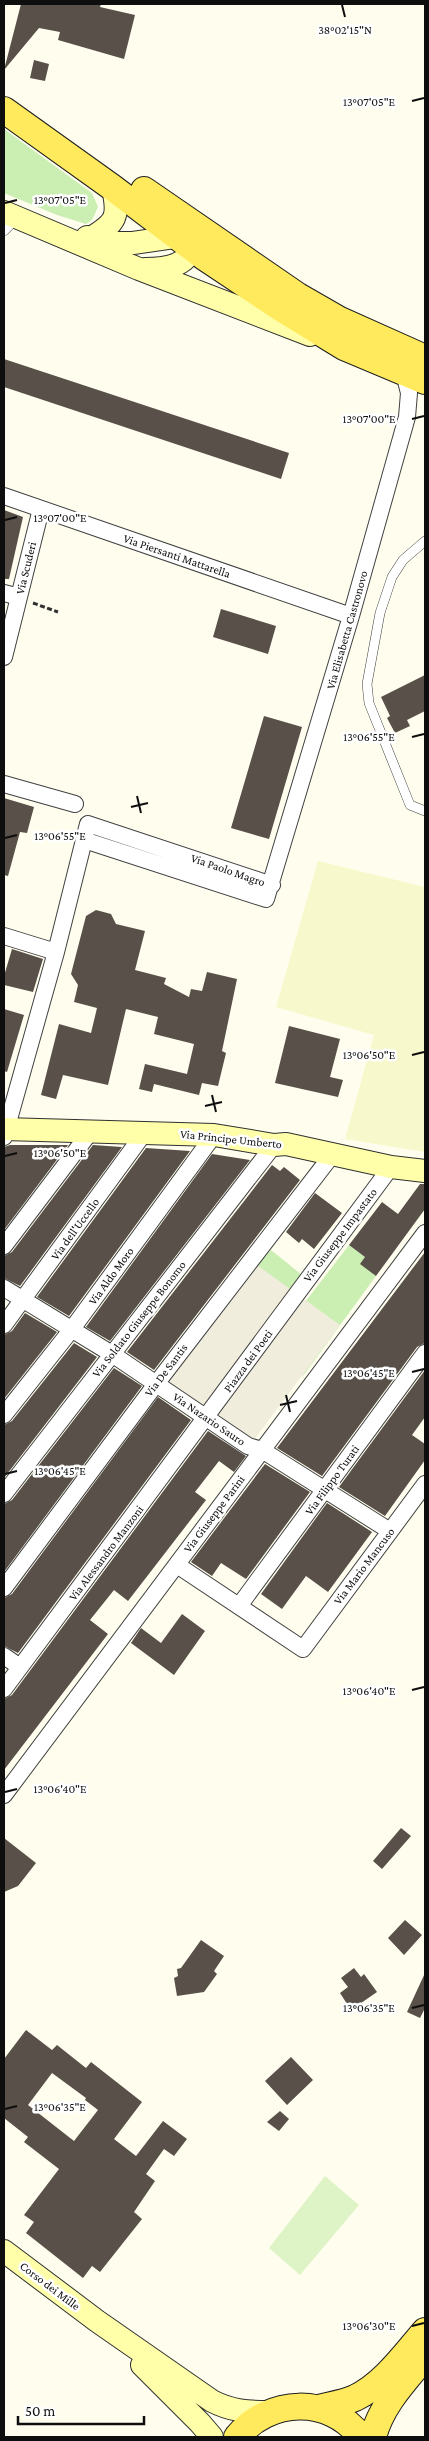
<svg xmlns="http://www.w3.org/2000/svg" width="429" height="2441" font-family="'Crimson Pro',serif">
<rect width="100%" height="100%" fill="#fffeee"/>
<!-- farmland -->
<path fill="#f7f8cb" d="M318 861 425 887V1152L345 1139 374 1035 276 1007Z"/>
<!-- green -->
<path fill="#cbeeb3" d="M4 129 92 193 98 207 92 220 86 224 57 215 4 193Z
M349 1245 365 1257 376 1276 303 1376 302 1306Z
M271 1250 302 1275 287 1297 257 1265Z"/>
<!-- pitch -->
<path fill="#dff4c6" d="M325 2176 359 2205 300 2275 269 2248Z"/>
<!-- plaza -->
<path fill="#f0eddc" d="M257 1265 340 1325 254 1440 167 1385Z"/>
<!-- building -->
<path fill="#585049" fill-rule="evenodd" d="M21 4H101L100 7 135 15 124 59 58 40 60 32 39 28 4 70Z
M34 60 49 64 45 81 30 78Z
M4 359 289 453 281 479 4 387Z
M4 510 23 517 9 579H4Z
M221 609 276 626 268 654 213 637Z
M425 675V711L407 720 410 726 395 733 387 718 390 716 381 697Z
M264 716 302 727 269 839 231 828Z
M4 798 34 807 27 833 20 832 8 876 4 875Z
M96 910 111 914 116 924 145 931 135 970 166 978 164 984 189 997 191 989 202 991 207 972 237 979 222 1051 226 1053 218 1086 202 1083 199 1095 154 1084 152 1092 139 1089 145 1064 187 1074 194 1044 154 1034 158 1017 126 1009 108 1085 63 1075 56 1099 41 1095 59 1024 91 1033 97 1008 74 1002 78 985 71 974 86 916Z
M12 949 43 959 33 992 4 985V976Z
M4 1009 24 1015 7 1072 4 1071Z
M289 1026 340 1039 330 1077 343 1080 338 1097 275 1083Z
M10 1145H68L4 1230V1147Z
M93 1145 122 1147 20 1286 4 1278V1256L12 1252Z
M146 1148 190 1151 69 1316 37 1297Z
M212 1154 250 1160 110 1341 86 1327Z
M272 1165 280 1171 284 1167 300 1180 154 1370 127 1352Z
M420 1184H425V1209L376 1276 360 1264 365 1257 349 1245 382 1202 398 1214Z
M315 1193 342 1213 314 1249 302 1239 299 1243 286 1232Z
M425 1252V1343L417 1347 322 1476 277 1448Z
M25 1313 57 1332 4 1399V1335L12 1331Z
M74 1343 97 1357 4 1478V1425L12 1421Z
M114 1368 142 1386 4 1572V1504L12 1500Z
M425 1370V1417L412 1435 425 1444V1460L385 1516 339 1487Z
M158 1397 191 1420 18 1653 4 1646V1598L12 1594Z
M208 1431 246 1456 234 1472 219 1461 195 1492 206 1500 128 1601 114 1590 90 1620 108 1634 4 1770V1699L12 1695Z
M265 1464 310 1492 246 1579 221 1563 212 1576 191 1562Z
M327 1503 372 1532 328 1592 306 1576 282 1609 261 1594Z
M182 1614 205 1631 174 1675 131 1643 141 1628 161 1643Z
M401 1828 411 1836 382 1869 373 1861Z
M4 1838 36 1863 18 1886 4 1892Z
M405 1920 422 1935 404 1955 388 1938Z
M201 1940 224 1956 214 1971 217 1974 204 1992 177 1996 174 1978 178 1976 177 1969 181 1968Z
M354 1968 361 1977 364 1974 377 1992 351 2010 340 1993 348 1987 341 1978Z
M425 1973V2008L420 2018 407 2012Z
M26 2030 52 2050 57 2045 86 2068 91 2062 142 2102 114 2139 136 2156 163 2121 187 2139 174 2156 164 2149 146 2174 155 2181 134 2212 142 2219 100 2272 92 2266 83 2278 26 2233 34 2222 24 2215 59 2169 24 2142 28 2137 4 2118V2059ZM52 2073 86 2098 85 2100 98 2110 74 2141 28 2105Z
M291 2057 313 2080 287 2105 265 2081Z
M280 2111 289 2119 279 2131 267 2122Z"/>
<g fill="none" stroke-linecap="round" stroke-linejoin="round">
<defs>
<path id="lane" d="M4 231 16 219
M425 541 403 560 392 577 380 613 367 684 369 703 410 805 425 811"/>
<path id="street" d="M4 496 351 616
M4 593 19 597
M4 657 41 509
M4 784 75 804
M84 840 266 899 351 616 407 417 409 393 404 373
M4 936 56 952
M4 1137 56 952 88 824 272 885
M4 1246 91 1131
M4 1288 112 1354 248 1446 262 1450 390 1531
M4 1325 145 1132
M4 1415 72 1329 214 1135
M4 1494 274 1145
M177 1565 303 1649 425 1484
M4 1588 156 1384 332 1155
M239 1606 425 1353
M4 1656 20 1667
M4 1689 391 1167
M4 1795 425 1233"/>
<path id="secondary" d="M4 212 139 269 310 335
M87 237 114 243H133L188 235
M91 238C117 222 119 217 113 188
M145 269C170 269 203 263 184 231
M4 1129 214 1135 274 1145 286 1144 391 1167 425 1171
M4 2251 97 2321 212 2401C231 2411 248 2412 269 2412
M142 2365 200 2423 212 2437"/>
<path id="primary" d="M4 110 113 188 204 257 282 309 344 347 425 381
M144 190 298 296 338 319 425 358
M318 2408C330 2405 344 2403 355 2398 384 2384 405 2354 425 2331
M237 2437C269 2398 329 2395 361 2437
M373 2437C381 2406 403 2383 423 2359"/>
</defs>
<!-- lane casing -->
<use href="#lane" stroke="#414141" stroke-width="10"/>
<!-- street casing -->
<use href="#street" stroke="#414141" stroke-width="18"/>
<!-- secondary casing -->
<use href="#secondary" stroke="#303030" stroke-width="24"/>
<!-- primary casing -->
<use href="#primary" stroke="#1f1f1f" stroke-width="28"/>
<!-- path -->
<path stroke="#303030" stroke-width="3" stroke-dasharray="5 2.5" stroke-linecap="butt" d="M33 603 58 612"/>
<!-- lane -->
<use href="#lane" stroke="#fff" stroke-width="9"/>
<!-- street -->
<use href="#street" stroke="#fff" stroke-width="16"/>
<!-- secondary -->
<use href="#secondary" stroke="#ffffa9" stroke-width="22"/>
<!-- primary -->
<use href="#primary" stroke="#ffea5e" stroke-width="26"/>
</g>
<!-- ticks -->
<path fill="none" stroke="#0e0e0e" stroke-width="2" d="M342 5 345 17M412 101 424 98M5 203 17 200M412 419 424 416M5 520 17 517M412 737 424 734M137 796 141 813M131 807 148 803M5 838 17 835M412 1055 424 1052M212 1095 216 1112M205 1106 222 1102M5 1156 17 1153M412 1372 424 1369M286 1395 290 1412M280 1405 297 1401M5 1474 17 1471M412 1690 424 1687M5 1792 17 1789M412 2008 424 2005M5 2109 17 2106M412 2326 424 2323"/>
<g text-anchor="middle" stroke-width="5" stroke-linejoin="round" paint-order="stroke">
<!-- street labels -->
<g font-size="12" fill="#0e0e0e" stroke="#fff">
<text transform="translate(177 556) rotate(19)" y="4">Via Piersanti Mattarella</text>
<text transform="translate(26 568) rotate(-76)" y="4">Via Scuderi</text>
<text transform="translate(347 630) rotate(-74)" y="4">Via Elisabetta Castronovo</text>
<text transform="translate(228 870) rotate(19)" y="4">Via Paolo Magro</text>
<text transform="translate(231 1139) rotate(6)" y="4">Via Principe Umberto</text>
<text transform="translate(75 1229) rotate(-54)" y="4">Via dell'Uccello</text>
<text transform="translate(340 1235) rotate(-53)" y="4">Via Giuseppe Impastato</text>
<text transform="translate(111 1276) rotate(-54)" y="4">Via Aldo Moro</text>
<text transform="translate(139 1319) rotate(-52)" y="4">Via Soldato Giuseppe Bonomo</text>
<text transform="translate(248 1361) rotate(-54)" y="4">Piazza dei Poeti</text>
<text transform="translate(166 1370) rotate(-53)" y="4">Via De Santis</text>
<text transform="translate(209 1419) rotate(34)" y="4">Via Nazario Sauro</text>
<text transform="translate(332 1480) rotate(-54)" y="4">Via Filippo Turati</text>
<text transform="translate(214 1514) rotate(-53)" y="4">Via Giuseppe Parini</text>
<text transform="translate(106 1553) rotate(-53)" y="4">Via Alessandro Manzoni</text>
<text transform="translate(364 1566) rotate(-53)" y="4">Via Mario Mancuso</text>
<text transform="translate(50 2286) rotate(37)" y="4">Corso dei Mille</text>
</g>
</g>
<g font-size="12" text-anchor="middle" fill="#0e0e0e" stroke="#fff" stroke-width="5" stroke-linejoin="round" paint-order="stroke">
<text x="345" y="34">38°02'15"N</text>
<text x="369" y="106">13°07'05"E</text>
<text x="60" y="204">13°07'05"E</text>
<text x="369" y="423">13°07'00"E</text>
<text x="60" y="522">13°07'00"E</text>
<text x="369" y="741">13°06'55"E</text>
<text x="60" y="840">13°06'55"E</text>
<text x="369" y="1059">13°06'50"E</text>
<text x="60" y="1157">13°06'50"E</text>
<text x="369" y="1377">13°06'45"E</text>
<text x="60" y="1475">13°06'45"E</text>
<text x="369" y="1695">13°06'40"E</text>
<text x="60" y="1793">13°06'40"E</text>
<text x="369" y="2012">13°06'35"E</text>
<text x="60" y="2111">13°06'35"E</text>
<text x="369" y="2330">13°06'30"E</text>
</g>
<!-- border -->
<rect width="429" height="2441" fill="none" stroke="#0e0e0e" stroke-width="10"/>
<!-- scale -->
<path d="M18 2416v8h126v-8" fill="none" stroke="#0e0e0e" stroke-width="2.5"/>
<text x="25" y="2416" font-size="15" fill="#0e0e0e" stroke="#ffffff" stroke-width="4" paint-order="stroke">50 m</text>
</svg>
